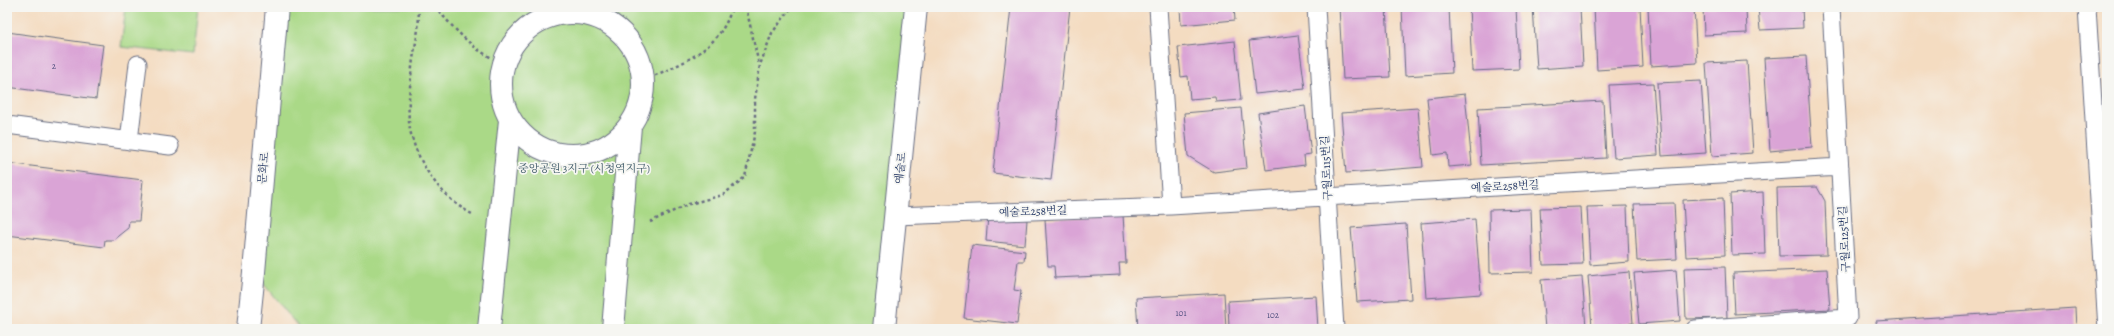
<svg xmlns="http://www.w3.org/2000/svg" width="2114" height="336" font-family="Alegreya,'Noto Serif KR',serif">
<rect width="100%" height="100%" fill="#f6f6f2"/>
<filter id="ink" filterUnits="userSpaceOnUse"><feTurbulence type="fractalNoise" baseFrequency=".025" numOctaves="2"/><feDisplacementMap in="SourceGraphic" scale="8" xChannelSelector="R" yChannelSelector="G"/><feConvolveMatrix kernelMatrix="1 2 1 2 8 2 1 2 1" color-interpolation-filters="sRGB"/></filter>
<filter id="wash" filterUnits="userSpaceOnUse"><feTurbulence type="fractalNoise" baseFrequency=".012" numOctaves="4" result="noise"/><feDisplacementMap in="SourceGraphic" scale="16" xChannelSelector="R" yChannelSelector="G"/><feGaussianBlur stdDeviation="0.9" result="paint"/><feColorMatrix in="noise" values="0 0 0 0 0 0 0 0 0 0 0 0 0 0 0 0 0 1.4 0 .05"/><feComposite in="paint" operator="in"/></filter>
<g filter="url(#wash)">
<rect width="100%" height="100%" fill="#f4dcc1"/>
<!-- green -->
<path fill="#aad987" stroke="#628472" d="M126 7H198L193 55 121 47Z
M278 7H914L884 329H300L254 272Z"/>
<g id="blocks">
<!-- building -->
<path fill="#daa4d6" d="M1011 7H1070L1051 180 993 173Z
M1180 7H1234L1235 20 1181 25Z
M1251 7H1278V8L1252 11Z
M1339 7H1386L1390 77 1343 79Z
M1402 7H1449L1452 73 1405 76Z
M1469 7H1516L1519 69 1472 71Z
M1533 7H1580L1583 66 1537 69Z
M1594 7H1640L1643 67 1597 70Z
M1648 7H1694L1697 63 1651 66Z
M1703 7H1746L1747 33 1704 35Z
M1758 7H1802L1803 28 1760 30Z
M7 32 103 45 96 99 7 87Z
M1298 35 1305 89 1255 94 1249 41Z
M1235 41 1241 100 1216 102 1215 97 1190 99 1188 76 1181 77 1178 47Z
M1806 56 1812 147 1770 151 1764 58Z
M1747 61 1753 153 1712 156 1706 63Z
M1701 81 1706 153 1662 156 1657 83Z
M1653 83 1658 155 1614 158 1609 85Z
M1465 94 1472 165 1448 167 1447 153 1433 155 1427 98Z
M1603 101 1606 158 1481 165 1478 108Z
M1305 106 1311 154 1304 155 1305 165 1266 170 1258 113Z
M1241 108 1247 168 1214 172 1188 156 1184 113Z
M1418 108 1423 167 1346 173 1341 113Z
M7 163 143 180 139 221H129L128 228 113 240H105L104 247 7 235Z
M1817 187 1825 201 1827 255 1779 256 1777 188Z
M1763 192 1765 254 1732 255 1730 194Z
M1723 198 1725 255 1686 257 1683 200Z
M1674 203 1677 259 1637 261 1634 204Z
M1627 206 1629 262 1590 265 1587 207Z
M1580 207 1583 264 1543 265 1540 208Z
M1531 209 1533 272 1490 273 1489 210Z
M1123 215 1126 263H1119L1120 275 1055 278 1054 266H1048L1045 219Z
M988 216 1027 220 1025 245 986 241Z
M1475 219 1481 294 1426 298 1421 223Z
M1406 224 1411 299 1357 302 1351 228Z
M972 245 1025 251 1024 261H1018L1014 290 1021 291 1017 324 964 318Z
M1725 267 1727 318 1686 319 1684 268Z
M1827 269 1830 309 1735 314 1733 273Z
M1676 270 1680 321 1639 324 1634 273Z
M1629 272 1633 323 1592 327 1588 276Z
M1582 277 1586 327 1545 329 1541 280Z
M1224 293 1226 329H1138L1136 298Z
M1316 296 1318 329H1229L1228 301Z
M2075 308 2076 329H1877L1876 321Z"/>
</g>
</g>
<g filter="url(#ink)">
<use href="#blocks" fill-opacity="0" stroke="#676c81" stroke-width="1"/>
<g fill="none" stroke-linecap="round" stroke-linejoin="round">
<defs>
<path id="lane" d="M1158 7 1171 206
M1316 7 1335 329
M2087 7 2107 329
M7 125 170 146
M129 141 138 64
M895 216 1171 206 1840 167
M1695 329 1848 318 1831 7"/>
<path id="street" d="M501 84a71 71 0 1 1 142 0a71 71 0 1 1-142 0Z
M489 329 510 120
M613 329 630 126"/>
<path id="secondary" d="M248 329 254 272 277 7
M884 329 916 7"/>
</defs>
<!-- lane casing -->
<use href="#lane" stroke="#676c81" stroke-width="19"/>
<!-- street casing -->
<use href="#street" stroke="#676c81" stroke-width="24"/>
<!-- secondary casing -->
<use href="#secondary" stroke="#676c81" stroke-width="24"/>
<!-- path -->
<path stroke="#676c81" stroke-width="2.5" stroke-dasharray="3 3" stroke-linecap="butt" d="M418 7C421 27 414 47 412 67 410 88 406 114 411 134 419 166 443 199 472 214
M435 7C456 30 475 54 505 63
M746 7 759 65
M644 80C681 64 721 50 732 7
M650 222 689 204 723 195 745 177 755 132V99L760 65 772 33 792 7"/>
<!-- lane -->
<use href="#lane" stroke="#fff" stroke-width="17"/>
<!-- street -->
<use href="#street" stroke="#fff" stroke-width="22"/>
<!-- secondary -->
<use href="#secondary" stroke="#fff" stroke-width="22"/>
</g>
</g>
<g text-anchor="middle" stroke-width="3.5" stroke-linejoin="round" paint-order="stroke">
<!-- number labels -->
<g font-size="9" fill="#4b4c7c">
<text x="54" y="69">2</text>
<text x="1181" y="316">101</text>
<text x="1273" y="318">102</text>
</g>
<!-- street labels -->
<g font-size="11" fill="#1b2f5e" stroke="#f6f6f2">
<text transform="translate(263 168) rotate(-85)" y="4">문화로</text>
<text transform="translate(900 168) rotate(-84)" y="4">예술로</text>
<text transform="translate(1326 168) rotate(-93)" y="4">구월로115번길</text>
<text transform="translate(1505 186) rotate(-3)" y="4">예술로258번길</text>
<text transform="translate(1033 211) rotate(-2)" y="4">예술로258번길</text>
<text transform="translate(1844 239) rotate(-93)" y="4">구월로125번길</text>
</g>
<!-- park labels -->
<g font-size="11" fill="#3f5a68" stroke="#f6f6f2">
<text x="584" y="172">중앙공원 3지구 (시청역지구)</text>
</g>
</g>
<!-- margin -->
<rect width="2114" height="336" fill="none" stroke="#f6f6f2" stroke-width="24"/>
</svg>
